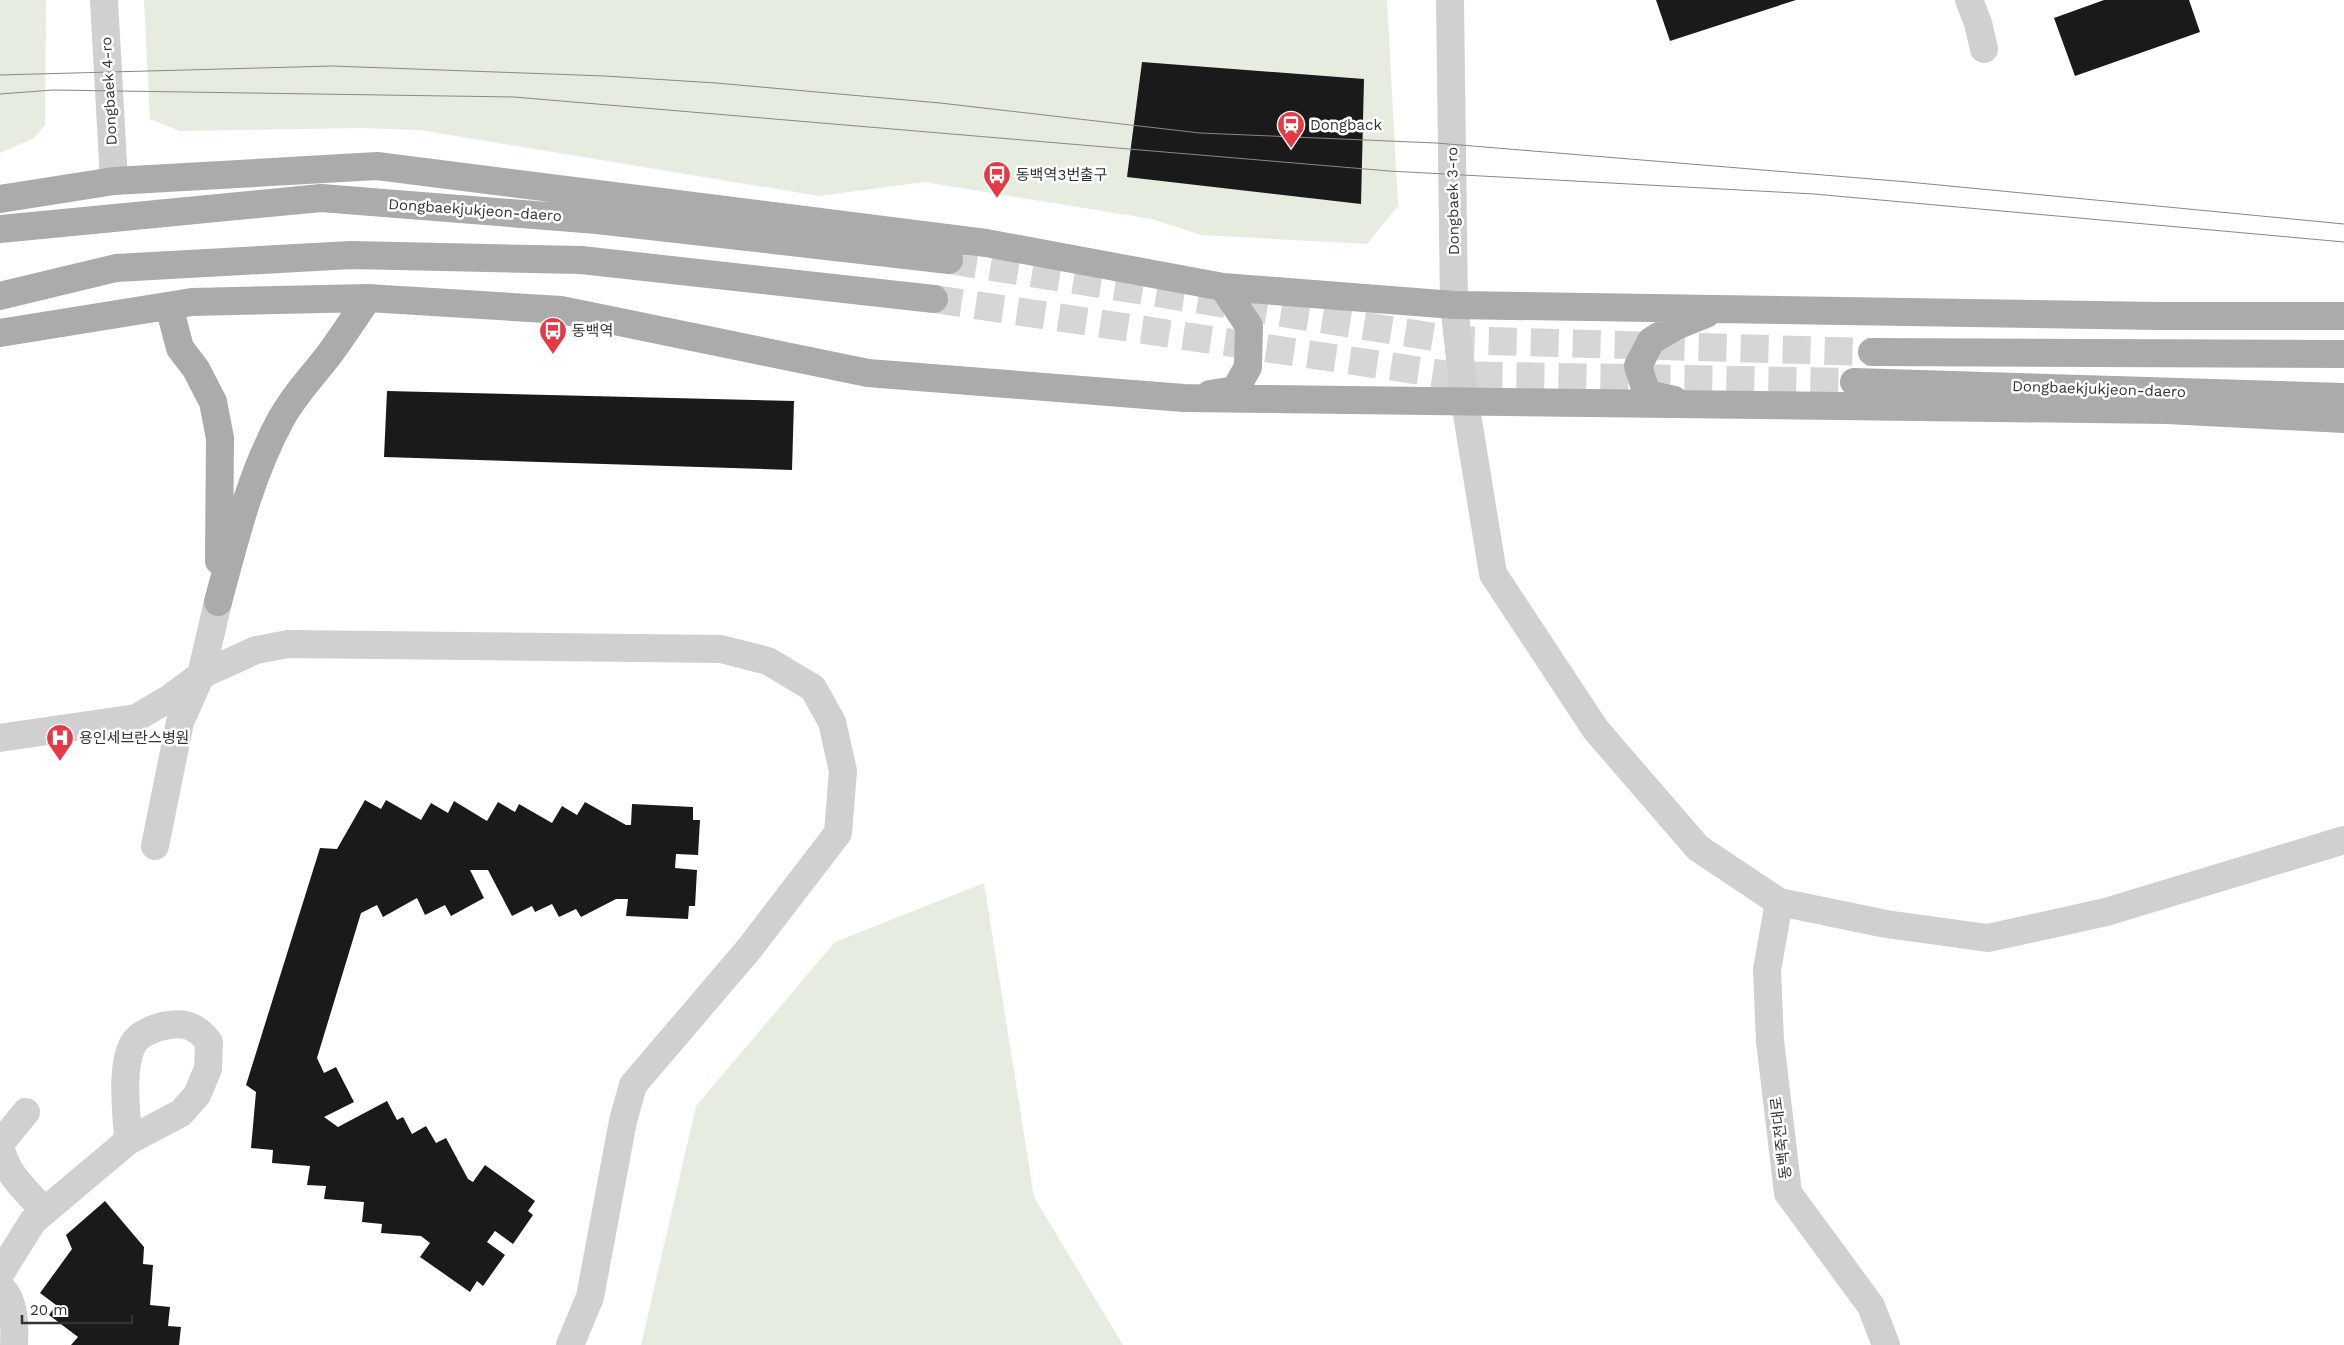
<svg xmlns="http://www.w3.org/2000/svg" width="2344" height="1345" font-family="'Work Sans','Noto Sans KR',sans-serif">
<rect width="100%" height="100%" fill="#fff"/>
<!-- green -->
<path fill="#e6ecdf" d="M0 0H46L45 125 34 138 0 153Z
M144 0H1387L1398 206 1367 244 1201 235 1152 219 924 182 819 196 420 130 361 128 180 131 150 119Z
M984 883 1034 1197 1123 1345H641L696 1106 835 942Z"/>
<!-- building -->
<path fill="#1a1a1a" d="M1656 0H1796L1670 41Z
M2104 0H2189L2200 32 2075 76 2054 18Z
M1142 62 1364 79 1361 204 1127 177Z
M387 391 794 401 792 470 384 457Z
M365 800 381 809 386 800 421 820 431 803 448 813 454 801 487 821 498 802 515 812 519 804 552 823 562 806 577 815 585 802 626 825H631L632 804 693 807V820H700L698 855 676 854 675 868 697 870 695 906H689L688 919 626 916 628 899H616L581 917 576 909 559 917 552 904 535 912 532 906 512 916 488 870H470L484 898 451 916 445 905 425 915 417 898 383 917 377 905 361 913 317 1058 324 1073 336 1067 354 1102 324 1117 338 1127 387 1101 397 1120 403 1117 412 1134 426 1126 436 1143 446 1138 468 1179 473 1182 485 1165 535 1201 528 1211 533 1215 513 1244 495 1231 487 1242 505 1255 483 1286 477 1281 470 1292 420 1257 430 1243 421 1236 381 1233 382 1224 362 1222 364 1202 324 1199 326 1186 307 1185 310 1166 272 1163 273 1150 251 1148 256 1092 246 1085 320 848 337 849Z
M105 1201 144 1247 143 1264 153 1265 150 1305 170 1307 168 1326 181 1327 179 1345H71L78 1337 49 1315 56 1305 40 1293 72 1249 66 1235Z"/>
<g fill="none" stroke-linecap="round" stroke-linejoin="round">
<!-- major-tunnel -->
<path stroke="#d6d6d6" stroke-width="28" stroke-dasharray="28 14" stroke-linecap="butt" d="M949 260 1453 340 1872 352
M934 299 1449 375 1854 382"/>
<!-- minor -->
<path stroke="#d0d0d0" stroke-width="28" d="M104 0 114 181
M1450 0 1454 305 1465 402 1493 574 1596 730 1698 848 1779 902 1886 924 1988 938 2106 912 2344 840
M1969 0 1978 23 1984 49
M0 738 136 718 170 698 201 675 256 650 288 644 721 649 768 661 813 688 832 722 843 771 838 833 749 949 633 1085 623 1121 590 1297 570 1345
M155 846 180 722 201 675 218 602
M1779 902 1767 970 1770 1041 1788 1193 1871 1306 1886 1345
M26 1112 0 1144C4 1172 26 1191 45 1211
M0 1274 33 1221 128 1141 181 1113 197 1095 208 1069 209 1042C198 1028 187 1022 170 1025 158 1026 139 1033 133 1044 120 1068 127 1114 128 1141
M0 1287C15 1299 15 1326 14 1345"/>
<!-- major -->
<path stroke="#ababab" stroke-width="28" d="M0 199 114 181 377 166 986 243 1223 287 1454 305 2159 316H2344
M0 229 321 198 597 220 949 260
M0 296 116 268 351 255 581 260 934 299
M169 306 180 348 196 369 213 402 220 438 219 561
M0 333 192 302 368 298 561 310 868 373 1184 398 2167 410 2344 419
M1872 352 2344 354
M1854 382 2344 397
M1210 394 1235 390 1248 367 1249 326 1223 287
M1674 400 1647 394 1638 366 1651 341 1676 326 1706 314
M218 602C235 539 250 476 281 419 296 392 314 375 331 352 344 334 356 316 368 298"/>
<!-- tram -->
<path stroke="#888" stroke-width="1" d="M0 75 332 66 605 76 716 83 940 103 1200 133 1436 143 1908 182 2344 224
M0 94 53 90 514 97 1389 171 1814 194 2344 242"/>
</g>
<!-- icons -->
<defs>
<symbol id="station-pin" viewBox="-11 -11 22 30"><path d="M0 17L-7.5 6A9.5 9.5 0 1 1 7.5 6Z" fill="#e63946" stroke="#fff"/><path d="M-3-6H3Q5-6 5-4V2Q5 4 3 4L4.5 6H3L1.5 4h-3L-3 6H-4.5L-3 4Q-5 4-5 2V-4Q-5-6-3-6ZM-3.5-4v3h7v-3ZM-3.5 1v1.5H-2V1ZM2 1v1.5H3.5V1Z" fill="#fff"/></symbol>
<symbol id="bus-pin" viewBox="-11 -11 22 30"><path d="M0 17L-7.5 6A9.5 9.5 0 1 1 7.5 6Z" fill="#e63946" stroke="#fff"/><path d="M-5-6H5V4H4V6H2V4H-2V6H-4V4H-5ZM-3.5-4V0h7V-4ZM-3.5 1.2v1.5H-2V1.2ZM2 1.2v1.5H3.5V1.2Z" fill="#fff"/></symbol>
<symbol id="hospital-pin" viewBox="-11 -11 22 30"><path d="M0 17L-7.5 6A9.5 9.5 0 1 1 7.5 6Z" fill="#e63946" stroke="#fff"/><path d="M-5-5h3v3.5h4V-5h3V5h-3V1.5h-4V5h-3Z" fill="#fff"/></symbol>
</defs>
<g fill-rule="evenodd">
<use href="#station-pin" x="1275" y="109" width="32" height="43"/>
<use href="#bus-pin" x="981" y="159" width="32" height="43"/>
<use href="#bus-pin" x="537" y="315" width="32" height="43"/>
<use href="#hospital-pin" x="44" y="722" width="32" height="43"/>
</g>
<g text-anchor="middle" stroke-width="5" stroke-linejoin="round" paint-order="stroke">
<!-- street labels -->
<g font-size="15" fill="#333" stroke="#fff">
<text transform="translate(109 91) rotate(-93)" y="5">Dongbaek 4-ro</text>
<text transform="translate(1453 201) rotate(-91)" y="5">Dongbaek 3-ro</text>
<text transform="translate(475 210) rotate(4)" y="5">Dongbaekjukjeon-daero</text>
<text transform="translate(2099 389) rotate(2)" y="5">Dongbaekjukjeon-daero</text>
<text transform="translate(1781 1138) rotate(-97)" y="5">동백죽전대로</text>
</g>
<!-- poi labels -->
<g font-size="15" fill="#333" stroke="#fff" text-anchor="start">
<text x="1310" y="130">Dongback</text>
<text x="1016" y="180">동백역3번출구</text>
<text x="572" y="336">동백역</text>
<text x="79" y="743">용인세브란스병원</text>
</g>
</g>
<!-- scale -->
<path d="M22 1315v8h110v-8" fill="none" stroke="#333333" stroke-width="2.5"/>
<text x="30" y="1315" font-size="15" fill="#333333" stroke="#ffffff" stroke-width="4" paint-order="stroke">20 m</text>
</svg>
